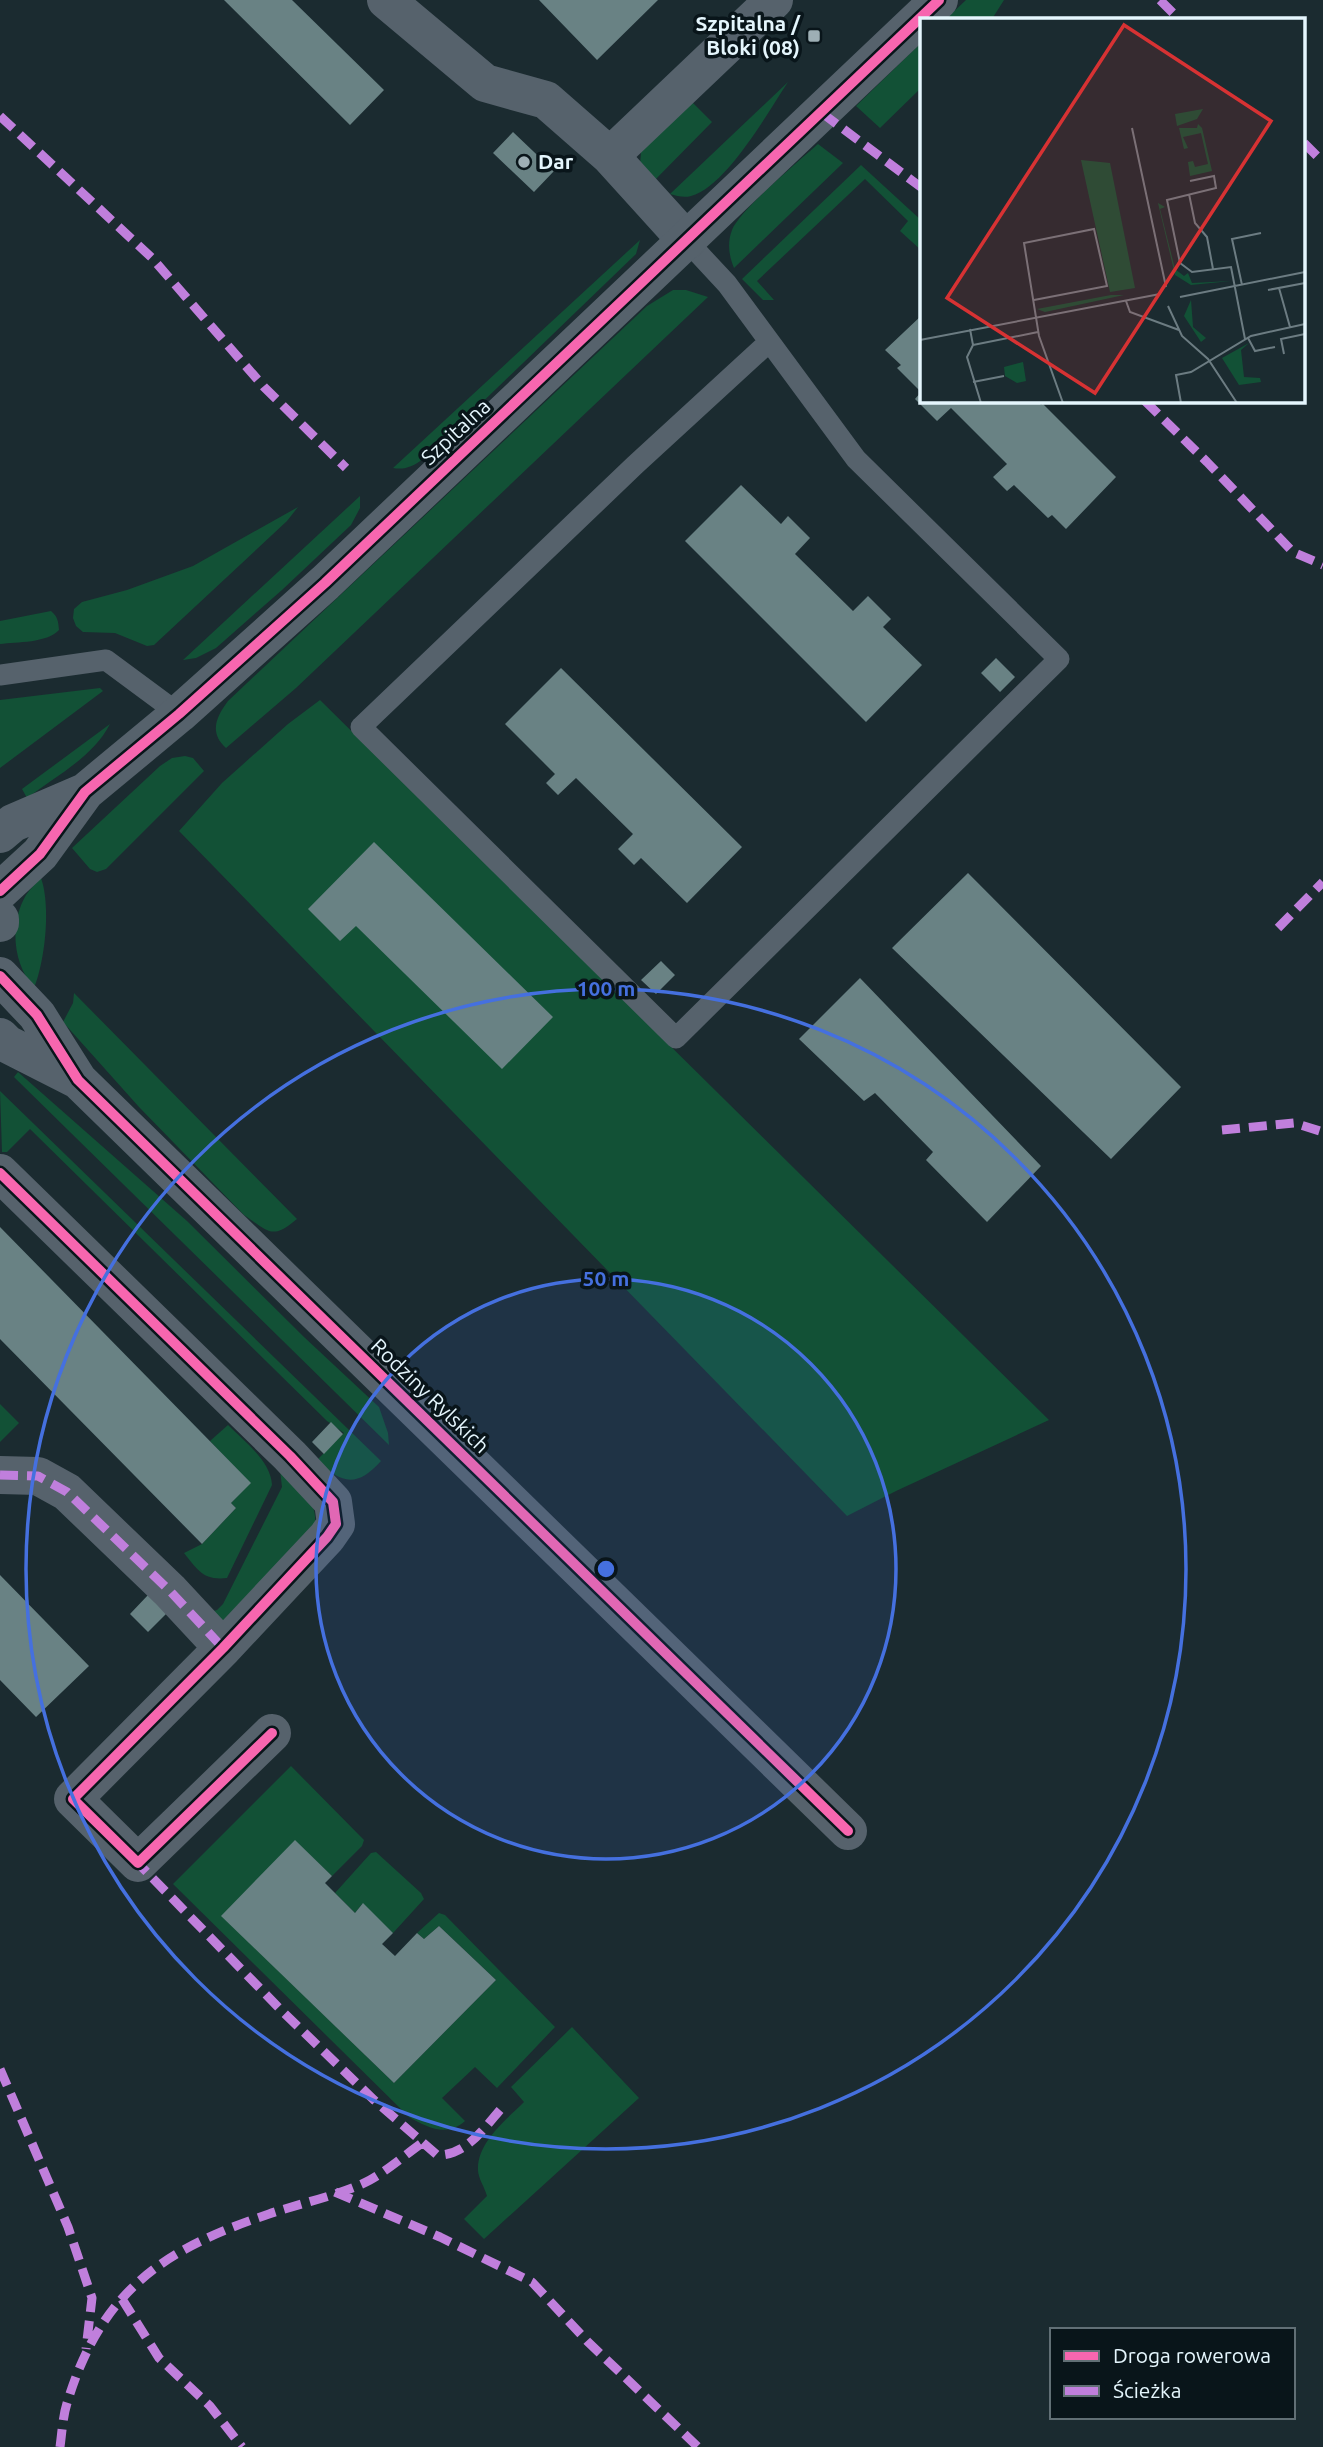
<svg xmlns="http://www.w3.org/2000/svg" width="1323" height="2447" font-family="Ubuntu,sans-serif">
<rect width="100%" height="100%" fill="#1b2b30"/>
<!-- green -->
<path fill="#125136" d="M966 0H1004L992 19H946Z
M922 42V87L880 128 856 106Z
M788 82C768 112 726 187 691 196 684 198 677 196 670 194Z
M689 99 712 122 650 185 640 165 641 152Z
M818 144 843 163 734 268C729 256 727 243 732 230 740 210 799 161 818 144Z
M861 165 922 221V251L900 231 908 221 865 179 757 281 774 300H763L742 279Z
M640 240 636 254 442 441C426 455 415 472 393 468Z
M673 290H686L708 297 296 688 226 748C209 733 216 717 228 701L647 306Z
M360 496V508L351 525 282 590 216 648 196 658 183 660Z
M298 507 287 521 154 645 147 646 115 633 83 632 76 626 73 618 74 609 82 602 127 590 193 566Z
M51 611C58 617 58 621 59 630 47 643 17 642 0 644V621Z
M100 688 103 691 0 768V700Z
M320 700 1049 1420 896 1491 847 1516 179 831 222 783 288 724Z
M110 724C93 757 56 776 27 798L22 789Z
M185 756 193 758 204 771 106 869 97 872 90 869 72 848 160 766 172 758Z
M41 878C51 906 45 961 34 988 13 964 9 924 26 895 30 889 36 883 41 878Z
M74 993 297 1219C272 1240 269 1232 244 1215L139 1107 63 1022 73 1003Z
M18 1072 187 1221 304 1337 379 1407 388 1433 389 1445 17 1080 14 1077Z
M0 1091 381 1461C357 1488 341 1484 317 1460L344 1433 327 1421 30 1129 7 1152H2Z
M0 1404 19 1423 0 1442Z
M228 1425C244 1441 271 1461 272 1485L227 1578C203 1581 197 1569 184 1553L202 1544 236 1508 231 1503 250 1483 210 1441Z
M280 1470C299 1486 318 1499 315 1526L223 1623 207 1613 217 1610 223 1604 282 1487Z
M291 1766 364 1840 362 1846 332 1876 295 1841 222 1916 394 2083 496 1980 439 1926 424 1939 417 1933 439 1913 445 1915 555 2027 497 2088 475 2067 442 2098 465 2121C447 2137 428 2128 409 2117L173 1884Z
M376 1852 421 1893 424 1899 393 1933 362 1904 355 1913 335 1893 371 1853Z
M572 2027 639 2098 484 2239 464 2219 487 2196C485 2188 478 2178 478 2170 477 2142 506 2120 524 2102L511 2087Z"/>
<!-- building -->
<path fill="#698284" d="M224 0H292L384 90 350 125Z
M539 0H658L597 60Z
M513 132 554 171 534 192 493 153Z
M922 315V401H1037L1041 405 1043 404 1116 477 1066 529 1052 515 1048 518 1014 485 1007 491 993 477 1007 464 951 408 937 421 915 399 921 392 897 368 901 365 885 350Z
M741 485 781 524 788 516 810 538 795 554 853 611 868 596 891 619 883 627 922 665 866 722 685 541Z
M996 658 1015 677 1000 692 981 673Z
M561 668 742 847 687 903 641 858 634 865 618 849 633 834 576 778 558 795 546 783 555 774 505 724Z
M374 842 553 1017 502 1069 356 926 340 941 308 909Z
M968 873 1181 1087 1111 1159 892 948Z
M661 961 675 975 656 994 641 980Z
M860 978 1041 1166 987 1222 926 1160 933 1152 875 1093 864 1101 799 1039Z
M0 1227 251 1483 231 1503 236 1508 202 1544 0 1339Z
M331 1422 343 1434 324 1454 312 1442Z
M0 1575 89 1666 36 1717 0 1680Z
M148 1595 167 1613 148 1632 130 1614Z
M295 1840 332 1876 325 1883 355 1913 363 1903 393 1933 382 1944 395 1956 417 1933 424 1939 439 1926 496 1980 394 2083 221 1916Z"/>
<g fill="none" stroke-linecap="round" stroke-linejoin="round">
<!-- service -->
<path stroke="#56626c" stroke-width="21" d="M687 241 727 284 856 459 1059 659 676 1038 361 727 635 465 769 342
M0 675 106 660 179 714"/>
<!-- minor -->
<path stroke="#56626c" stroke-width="38" d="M386 0 485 83 546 100 610 156 687 241
M610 156 774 0
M0 976 37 1015 78 1080 848 1831
M0 1037 7 1044 76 1079
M0 1173 290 1456 333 1502 336 1524 327 1537 223 1648 73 1799 138 1863 272 1733
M0 1475 38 1476 67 1492 170 1591 223 1648"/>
<!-- tertiary -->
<path stroke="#56626c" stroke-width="38" d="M0 834 13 823 85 792
M0 891 40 854 85 792 179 714 325 583 939 0
M0 919V923"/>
<!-- quiet -->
<path stroke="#c07fdc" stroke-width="9" stroke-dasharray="18 9" stroke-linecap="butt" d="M1160 0 1179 19
M822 113 922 188
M0 116 152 258 264 387 346 468
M1304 143 1323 162
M1145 401 1207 462 1293 552 1323 565
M1278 928 1323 882
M1222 1130 1294 1123 1323 1132
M0 1475 38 1476 67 1492 170 1591 223 1648
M134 1859 281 2010 374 2100 437 2155C466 2156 484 2128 501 2109
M0 2069 68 2227 92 2298 86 2349
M335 2192 440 2237 532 2282 587 2341 698 2447
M122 2299 159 2358 210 2406 242 2447
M60 2447C62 2432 63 2414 68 2400 102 2290 164 2249 269 2214 298 2204 344 2194 370 2180 388 2170 405 2155 422 2143"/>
<defs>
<path id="cycleway" d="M0 891 40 854 85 792 179 714 325 583 939 0
M0 976 37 1015 78 1080 848 1831
M0 1173 290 1456 333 1502 336 1524 327 1537 223 1648 73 1799 138 1863 272 1733"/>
</defs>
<!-- cycleway casing -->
<use href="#cycleway" stroke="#09151a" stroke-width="15"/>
<!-- cycleway -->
<use href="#cycleway" stroke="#f766af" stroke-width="10"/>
</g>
<!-- distance rings -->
<circle cx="606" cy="1569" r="290" fill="#4570df" fill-opacity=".12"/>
<g fill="none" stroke="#4570df" stroke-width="3.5">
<circle cx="606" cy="1569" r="290"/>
<circle cx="606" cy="1569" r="580"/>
</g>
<!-- markers -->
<g fill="#9eafb5" stroke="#09151a" stroke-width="2.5">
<rect x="807" y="29" width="14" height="14" rx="3.5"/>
<circle cx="524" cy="162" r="7"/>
</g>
<g text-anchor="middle" stroke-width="7" stroke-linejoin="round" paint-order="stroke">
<!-- poi labels -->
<g font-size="21" font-weight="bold" fill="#e5f6fd" stroke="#09151a" text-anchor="end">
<text x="800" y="31">Szpitalna /<tspan x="800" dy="24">Bloki (08)</tspan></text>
<text x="538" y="169" text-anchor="start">Dar</text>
</g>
<!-- street labels -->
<g font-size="21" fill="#e5f6fd" stroke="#09151a">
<text transform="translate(456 432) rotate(-43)" y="7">Szpitalna</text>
<text transform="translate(430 1396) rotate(44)" y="7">Rodziny Rylskich</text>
</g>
</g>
<!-- overview -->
<g transform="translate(920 18)">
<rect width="385" height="385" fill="#1b2b30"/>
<path d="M283 91 277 101 257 108 255 96ZM278 106 282 110 292 153 270 158 268 144 273 143 275 149 288 146 281 115 263 119 268 130 264 131 259 110H277ZM161 142 190 145 215 270 190 274ZM238 185 245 189 240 191 255 251 264 258 268 255 272 265 311 263 271 267 255 257ZM204 277 125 294 117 291 191 277ZM271 282 273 309 286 320 281 324 264 298ZM329 325 321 332 324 359 340 360 341 364 319 367 302 340ZM103 344 106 363 97 365 85 358 84 349Z" fill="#125136"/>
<path fill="none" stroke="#6c7c82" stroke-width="2" d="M212 110 246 269M270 163 294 158 296 170 247 182 260 245 272 254 311 249 325 321M269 176 275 205 287 219 293 251M322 267 312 221 341 215M359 270 370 309M348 272 385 265M260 279 385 254M114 282 187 268 174 211 104 225 119 318 143 385M206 283 210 294 259 312M248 288 262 318 288 341 317 385M50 311 53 327 47 339 61 385M328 320 335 333 355 329M0 322 240 276M53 327 118 314M364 336 361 321 385 316M53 364 84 358M261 385 256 357 271 354 331 318 385 306"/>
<path fill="#d73233" fill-opacity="0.15" stroke="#d73233" stroke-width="3.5" d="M204 7 351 103 175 375 27 280Z"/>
<rect width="385" height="385" fill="none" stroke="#e5f6fd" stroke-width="3.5"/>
</g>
<circle cx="606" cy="1569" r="10" fill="#4570df" stroke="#09151a" stroke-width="3.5"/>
<g font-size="21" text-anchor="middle" font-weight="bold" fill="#4570df" stroke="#09151a" stroke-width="7" stroke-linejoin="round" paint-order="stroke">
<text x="606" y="996">100 m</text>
<text x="606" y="1286">50 m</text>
</g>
<!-- legend -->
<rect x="1050" y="2328" width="245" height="91" fill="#09151a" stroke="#616f75" stroke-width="2"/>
<rect x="1064" y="2351" width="35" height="10" fill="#f766af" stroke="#616f75" stroke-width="2"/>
<text x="1113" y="2363" font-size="21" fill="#e5f6fd">Droga rowerowa</text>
<rect x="1064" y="2386" width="35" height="10" fill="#c07fdc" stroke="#616f75" stroke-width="2"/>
<text x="1113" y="2398" font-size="21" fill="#e5f6fd">Ścieżka</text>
</svg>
